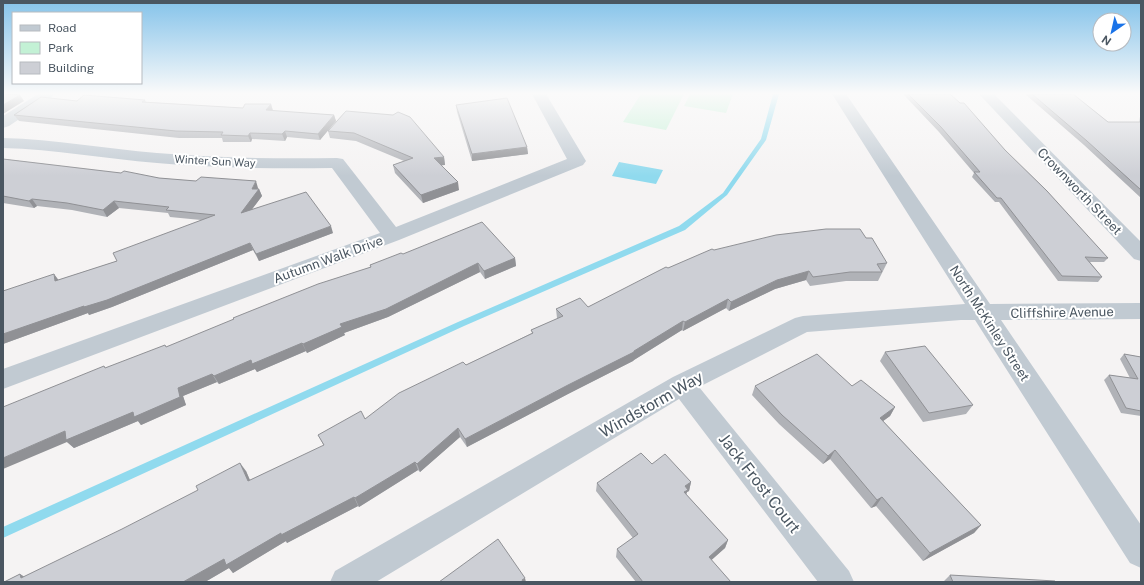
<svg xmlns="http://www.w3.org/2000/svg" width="1144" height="585" font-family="'Public Sans',sans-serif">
<rect width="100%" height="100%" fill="#f5f3f3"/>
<!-- green -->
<path fill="#c3f1d5" d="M641 94H684L666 130 623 122Z
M690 94H733L726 113 684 106Z"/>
<!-- water -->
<path fill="#90daee" d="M619 162 663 170 656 184 612 176Z"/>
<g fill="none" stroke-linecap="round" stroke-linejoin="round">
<!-- stream -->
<path fill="#90daee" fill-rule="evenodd" d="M773 94H779L766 140 727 195 685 230 464 326 3 538V527L458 322 679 226 723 193 761 139Z"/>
<!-- minor -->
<path fill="#c1cad2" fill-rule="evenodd" d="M38 94H54L52 97 9 126 3 128V116Z
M532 94H546L586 161 583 165 399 240 3 389V369L380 233 332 168C274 169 215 168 157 163 105 159 55 149 3 148V138C55 139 106 149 157 153 217 158 277 159 337 158L343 159 396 227 567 159Z
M832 94H846L990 304 1141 303V319L1001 320 1141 525V568L1130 563 975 320H961L807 332 699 387 849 571 854 582H818L679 399 376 582H330L335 571 673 377 795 318 803 316 965 304Z
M979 94H994L1141 242V261L1134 259Z"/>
</g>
<!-- wall -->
<path fill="#b0b2b7" d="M903 94H950L1108 258 1104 262H1090L1102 277 1098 282 1058 281 999 202H995L972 177 974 173 939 132Z
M1025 94H1073L1108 122H1139L1141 111V198L1084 145Z
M145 100 146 102 243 108 271 104 273 111 334 115 336 121 320 140 287 137 285 141 252 139 251 142H223L222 138H179L19 121 14 115 77 101Z
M456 105 527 147 528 154 472 161 457 112Z
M346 111 444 157 445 165H441L459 190 423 203 395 173 393 165 404 161 356 141 330 138 328 131Z
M3 159 159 178 258 188V189H259L262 196 252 209 333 233 259 261 253 250 112 307 89 315 88 313 3 344 54 274 58 280 117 261 201 220 170 217 168 213 119 208 107 217 72 210 37 206 34 208 3 203Z
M866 238 887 263 878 281H846L810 286 806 280 775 289 729 311 726 308 683 331 682 330 634 360 633 361 568 394 467 447 460 437 420 472 418 470 359 507 358 506 287 543 286 541 233 573 229 568 205 582H4L20 574 24 577 246 471 250 480 324 446 318 435 365 419 466 365 532 333 531 330 557 319V318L556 309 588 307 668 268 714 250Z
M403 254 515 258 516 266 485 279 480 272 388 317 344 333 345 335 307 353 306 351 257 372 255 369 219 384 217 382 183 396 186 405 141 425 138 421 74 448 67 442 106 368 167 347 371 267 370 265Z
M885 352 973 405 966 414 923 422 880 361Z
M1124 354 1141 357V416L1121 413 1104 380 1109 375 1130 378 1120 359Z
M755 386H852L895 407 890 416 883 421 981 525 974 533 923 561 876 506 871 508 830 459 823 464 779 424 752 395Z
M652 464 691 482 689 491 687 492 686 494 728 540 725 548 711 560 731 582H636L616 557 617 549 633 538 596 491 597 483Z
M950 575 1056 582H943Z"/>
<!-- shaded-wall -->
<path fill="#909195" d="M20 95 24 101 3 114V105Z
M271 104 273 111 266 110Z
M334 115 336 121 320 140 318 134Z
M285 131 287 137 285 141 282 134Z
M250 133 252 139 251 142 248 136Z
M527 147 528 154 472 161V154Z
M444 157 445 165 436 166 434 158Z
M256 181 258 188 255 194 259 189 262 196 244 220 241 213 252 189Z
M458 182 459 190 423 203 421 195Z
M32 199 37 206 34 208 29 201Z
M114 201 119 208 107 217 103 210Z
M331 226 333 233 259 261 256 254Z
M250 243 253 250 112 307 89 315 88 313 3 344V334Z
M515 258 516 266 485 279 484 271Z
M478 263 480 272 388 317 344 333 345 335 307 353 303 344 340 324Z
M809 271 806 280 775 289 729 311 731 302 777 280Z
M54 274 60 282 55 281Z
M728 299 726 308 683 331 685 322Z
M683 321 682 330 634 360 633 361 568 394 467 447 465 439 568 385 634 351Z
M302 343 306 351 257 372 255 369 219 384 214 376 251 360Z
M212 374 217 382 183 396 186 405 141 425 138 421 74 448 67 442 3 469V458L65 431Z
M895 407 890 416 875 427 880 418Z
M458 428 460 437 420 472 417 464Z
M835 450 830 459 823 464 828 456Z
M415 462 418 470 359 507 355 498Z
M240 463 246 471 254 490 248 481Z
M691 482 689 491 687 492 685 498 682 500 685 486Z
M354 497 358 506 287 543 286 541 233 573 229 568 205 582H183L224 559 281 533Z
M882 497 876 506 871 508 877 500Z
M981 525 974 533 923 561 930 553Z
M728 540 725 548 706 565 709 557Z
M20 574 31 581 21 578Z
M525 578 526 582H522V580Z"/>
<!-- building -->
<path fill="#cdcfd5" stroke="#909195" d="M3 94H6L20 95 3 105Z
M908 94H950L960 103H964L1005 150 1047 191 1108 258 1085 257 1102 277 1062 276 1001 198H997L974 172H980L941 127Z
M1032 94H1073L1108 122H1141V120V190L1087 141Z
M84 95 145 100 142 102 243 108 245 104H271L266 110 334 115 318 134 285 131 282 134 250 133 248 136 221 135 223 132 176 131 14 115 41 97 77 101Z
M507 98 527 147 472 154 456 105Z
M346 111 393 115 398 112 410 117 444 157 434 158 458 182 421 195 393 165 413 158 354 133 328 131Z
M3 159 121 173 124 171 159 178 196 181 201 177 256 181 252 189H259L241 213 306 192 331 226 256 254 250 243 107 300 84 307V306L3 334V291L54 274 55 281 117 261 113 253 215 215 166 210 169 207 114 201 103 210 67 203 32 199 29 201 3 196Z
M482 222 515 258 484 271 478 263 386 309 340 324 342 327 303 344 302 343 252 364 251 360 214 376 212 374 178 388 180 397 134 417 133 412 66 440 65 431 3 458V407L104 366 105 368 165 345 166 347 234 319 233 318 318 284 371 267 370 265 401 253 403 254Z
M826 229H860L866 238H872L887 263 877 264 882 272H850L813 277 809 271 777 280 731 302 728 299 685 322 683 321 634 351V352L568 385 465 439 458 428 417 464 415 462 355 498 354 497 281 535V533L226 565 224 559 183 582H4L20 574 21 578 122 529 198 490 196 486 240 463 248 481 324 445 318 435 361 411 365 419 399 393 463 362 466 365 533 333 531 330 563 316 556 309 580 298 588 307 666 267 668 268 712 249 714 250 776 235Z
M925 346 973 405 929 413 885 352Z
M817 354 852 386 861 380 895 407 880 418 981 525 930 553 882 497 877 500 835 450 828 456 782 415 755 386Z
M1124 354 1141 357V411L1126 408 1109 375 1138 379Z
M641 453 652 464 665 454 691 482 685 486 688 490 684 492 728 540 709 557 731 582H643L617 549 638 534 597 483Z
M498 539 525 578 522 580 523 582H439Z
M950 575 1055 581 1056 582H953Z"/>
<!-- sky -->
<linearGradient id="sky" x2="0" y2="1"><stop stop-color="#85c3ea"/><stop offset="0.53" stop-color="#fafafa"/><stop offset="1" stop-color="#fafafa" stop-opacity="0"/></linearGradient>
<rect width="1144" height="176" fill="url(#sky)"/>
<g text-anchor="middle" stroke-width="4" stroke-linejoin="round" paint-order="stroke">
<!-- far-street labels -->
<g font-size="11" fill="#4a5661" stroke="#fff">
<text transform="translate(215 161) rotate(3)" y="4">Winter Sun Way</text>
</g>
<!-- street labels -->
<g font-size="13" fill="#4a5661" stroke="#fff">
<text transform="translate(1080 191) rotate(46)" y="5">Crownworth Street</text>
<text transform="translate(328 259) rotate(-20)" y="5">Autumn Walk Drive</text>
<text transform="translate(1062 312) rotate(-1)" y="5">Cliffshire Avenue</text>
<text transform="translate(990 323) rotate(57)" y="5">North McKinley Street</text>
</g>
<!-- near-street labels -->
<g font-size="16" fill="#4a5661" stroke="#fff">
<text transform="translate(651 404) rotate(-30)" y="6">Windstorm Way</text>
<text transform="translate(760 483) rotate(52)" y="6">Jack Frost Court</text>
</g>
</g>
<!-- border -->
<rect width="1144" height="585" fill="none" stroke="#4a5661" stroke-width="8"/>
<!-- legend -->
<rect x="12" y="12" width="130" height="72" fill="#ffffff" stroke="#b7bbc0"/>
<rect x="20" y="25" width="20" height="6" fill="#c1cad2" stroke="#b7bbc0"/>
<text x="48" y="32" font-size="12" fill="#4a5661">Road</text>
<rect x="20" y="42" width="20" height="12" fill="#c3f1d5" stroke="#b7bbc0"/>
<text x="48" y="52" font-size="12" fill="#4a5661">Park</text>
<rect x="20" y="62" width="20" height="12" fill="#cdcfd5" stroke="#b7bbc0"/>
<text x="48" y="72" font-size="12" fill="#4a5661">Building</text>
<!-- north arrow -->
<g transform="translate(1112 32) rotate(214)"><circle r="19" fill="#ffffff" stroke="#b7bbc0"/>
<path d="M0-3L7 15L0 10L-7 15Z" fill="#1a73e8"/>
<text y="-6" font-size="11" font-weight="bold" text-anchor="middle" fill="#4a5661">N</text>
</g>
</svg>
